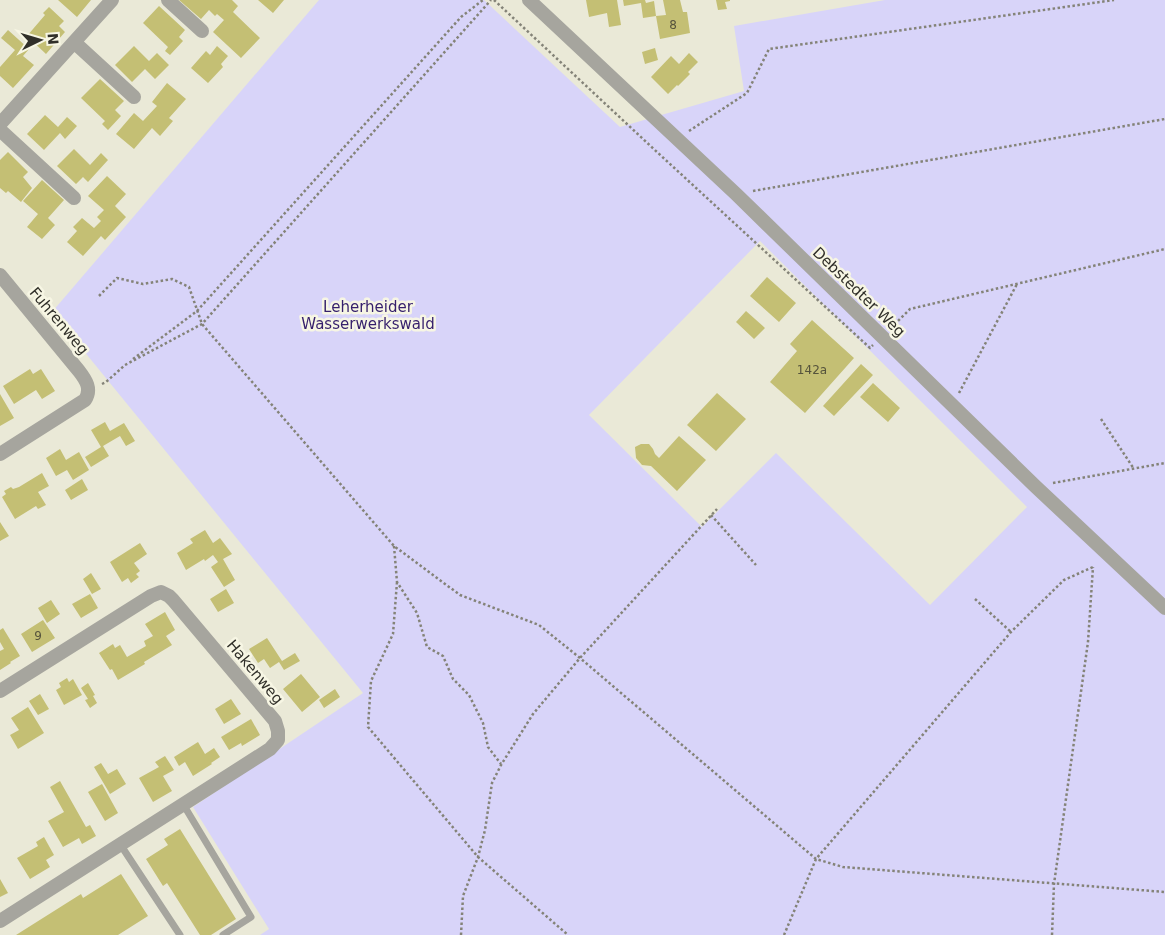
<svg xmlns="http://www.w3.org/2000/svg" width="1165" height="935" font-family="'DejaVu Sans',sans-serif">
<rect width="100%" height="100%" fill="#eae9d7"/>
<!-- green -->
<path fill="#d8d4f9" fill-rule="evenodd" d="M319 0H484L620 127 744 91 734 26 885 0H1165V935H260L269 929 193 807 363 693 52 312ZM760 241 1027 507 930 605 776 453 702 527 589 415Z"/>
<!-- building -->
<path fill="#c4bf74" d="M58 0H91L77 17Z
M179 0H232L238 6 233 12 260 38 241 58 213 32 224 20 217 14 215 16 209 10 201 19Z
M258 0H284L273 13Z
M586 0H617L621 25 609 27 607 13 589 17Z
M623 0H645L646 3 654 1 656 16 643 18 641 3 624 6Z
M663 0H680L683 12H687L690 33 660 39 656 16 666 15Z
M716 0H730V1L725 2 727 9 718 10Z
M159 6 185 30 179 37 183 41 170 55 165 51 168 47 143 23Z
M49 7 64 21 59 26 65 32 46 54 27 36 45 15 43 13Z
M8 30 29 49 23 56 34 65 13 88 0 76V67L15 50 1 38Z
M134 46 149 61 157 53 169 65 155 79 145 69 132 82 115 65Z
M217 46 228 56 221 64 223 67 208 83 191 68 206 51 210 55Z
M655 48 658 60 645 64 642 52Z
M689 53 698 62 688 72 690 74 678 86 677 85 668 94 651 77 671 56 679 64Z
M100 79 124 101 115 110 121 116 108 130 102 124 105 121 81 98Z
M167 83 186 99 169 118 173 121 160 136 152 128 134 149 116 134 134 113 143 121 157 106 152 102Z
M45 115 58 127 67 117 77 126 65 139 60 133 44 150 27 134Z
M74 149 90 165 101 153 108 160 88 182 83 177 76 184 57 166Z
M8 152 28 172 23 177 32 188 21 202 8 191 6 193 0 188V160Z
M107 176 126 194 115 206 126 217 105 240 101 236 83 256 67 242 77 231 73 227 82 218 94 228 101 221 97 217 104 210 88 196Z
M42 180 64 200 48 218 55 225 42 239 27 227 38 214 23 201Z
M767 277 796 303 779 322 750 296Z
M746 311 765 328 754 339 736 322Z
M812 320 854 358 805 413 770 382 797 351 790 344Z
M861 364 873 375 834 416 823 406Z
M30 369 33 374 41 369 55 391 42 399 36 390 14 404 3 386Z
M873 383 900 408 888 422 860 397Z
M717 393 746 419 716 451 687 425Z
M0 394 14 418 0 426Z
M105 422 110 431 124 423 135 441 126 446 120 436 103 446 109 456 91 467 85 457 101 447 91 430Z
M679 436 706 460 677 491 651 466 642 465 636 458 635 447 641 444H649L653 449 655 454 659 458Z
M60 449 66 460 79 452 89 470 73 480 67 470 56 476 46 458Z
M42 473 49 486 38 492 46 505 38 509 36 506 15 519 2 497 6 494 4 491 11 487 13 489 19 487Z
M82 479 88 490 71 500 65 490Z
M0 522 9 536 0 541Z
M205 530 213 543 220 538 232 554 223 559 235 580 224 587 211 567 218 562 213 555 205 561 204 559 186 570 177 553 193 543 190 539Z
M140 543 147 554 134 563 140 571 136 574 139 577 131 583 128 578 122 582 110 562Z
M91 573 101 589 92 594 83 579Z
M226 589 234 603 218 612 210 599Z
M90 594 98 608 81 618 72 604Z
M51 600 60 614 47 623 38 608Z
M165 612 175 630 166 636 172 645 144 662 145 664 118 680 112 669 110 670 99 653 113 644 115 648 120 645 127 657 146 646 144 641 153 636 145 624Z
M43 620 55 638 32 652 21 634Z
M3 628 20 656 10 662 11 663 0 670V651L4 649 0 642V630Z
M267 638 282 661 295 653 300 661 284 670 279 662 270 668 264 659 258 663 249 649Z
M301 674 320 697 302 712 283 689Z
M67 678 69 682 73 679 82 695 64 705 56 690 61 687 59 683Z
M88 683 95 695 93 696 97 703 90 708 85 700 88 699 81 688Z
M335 689 340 697 324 708 319 700Z
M40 694 49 709 38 715 29 701Z
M231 699 241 714 224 724 215 709Z
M28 707 44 733 18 749 10 735 19 730 11 718Z
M251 719 260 735 242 746 241 743 229 750 221 737Z
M198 742 205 754 214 748 220 757 211 763 212 764 193 776 185 762 179 766 174 757Z
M165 756 174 770 163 776 172 791 153 802 139 778 159 767 155 762Z
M101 763 108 774 117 769 126 784 110 794 94 767Z
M60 781 86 827 90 825 96 836 82 844 79 838 63 847 48 821 64 812 50 787Z
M102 784 118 813 105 821 88 792Z
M180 829 236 919 211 935H200L167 883 163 886 146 859 168 845 164 839Z
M44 837 54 855 46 860 50 867 30 879 17 858 38 846 36 842Z
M121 874 148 916 118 935H16L81 894 83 898Z
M0 879 8 893 0 897Z"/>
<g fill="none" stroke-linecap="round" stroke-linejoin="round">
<!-- path -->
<path stroke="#848378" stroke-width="2.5" stroke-dasharray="2.5 2.5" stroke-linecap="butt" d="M494 0 657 152 870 348 873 345
M689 131 747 93 769 49 1114 0
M753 191 1165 119
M99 296 117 278 143 284 172 279 189 287 202 324 394 546 460 595 539 625 580 658 816 859 843 867 1165 892
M891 328 910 309 1165 249
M133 359 197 311 461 17 483 0
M102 384 106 382 125 365 202 324 491 0
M959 393 1017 284
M1101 419 1134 469
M1053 483 1165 463
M711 515 756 565
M394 546 397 582 417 613 427 647 443 656 453 679 469 695 483 723 488 747 501 764
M397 582 393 634 371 681 368 727 478 857 568 935
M975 599 1011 632
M461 935 463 896 478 857 485 830 492 783 501 765 533 714 580 658 717 509
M784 935 816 859 1011 632 1064 580 1093 567
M1052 935 1054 884 1088 642 1093 567"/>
<!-- service -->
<path stroke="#a6a59e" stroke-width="7" d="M183 804 251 917 223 935
M120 844 180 935"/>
<!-- minor -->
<path stroke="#a6a59e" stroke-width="14" d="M168 0 202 31
M529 0 736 194 1035 486 1165 608
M74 42 134 97
M0 124 112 0
M0 130 74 198
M0 275 79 371C86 380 92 389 85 400L0 454
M0 691 151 596 161 592 169 596 173 600 275 721 278 731V740L270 749 0 921"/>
</g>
<g text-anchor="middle" stroke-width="5" stroke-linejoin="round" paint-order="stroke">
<!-- number labels -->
<g font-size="12" fill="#55533c">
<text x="673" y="29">8</text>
<text x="812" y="374">142a</text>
<text x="38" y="640">9</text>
</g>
<!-- street labels -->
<g font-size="15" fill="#302f29" stroke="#f7f6e4">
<text transform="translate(859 292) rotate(44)" y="5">Debstedter Weg</text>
<text transform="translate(59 321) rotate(50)" y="5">Fuhrenweg</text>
<text transform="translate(255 672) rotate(50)" y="5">Hakenweg</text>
</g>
<!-- park labels -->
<g font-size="15" fill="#351f6c" stroke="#f7f6e4">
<text x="368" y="312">Leherheider<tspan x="368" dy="17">Wasserwerkswald</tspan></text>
</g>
</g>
<!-- north arrow -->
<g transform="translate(40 40) rotate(85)" stroke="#f7f6e4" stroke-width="4" paint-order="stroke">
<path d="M0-4L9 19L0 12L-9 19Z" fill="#302f29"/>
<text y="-8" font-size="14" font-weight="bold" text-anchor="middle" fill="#302f29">N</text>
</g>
</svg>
